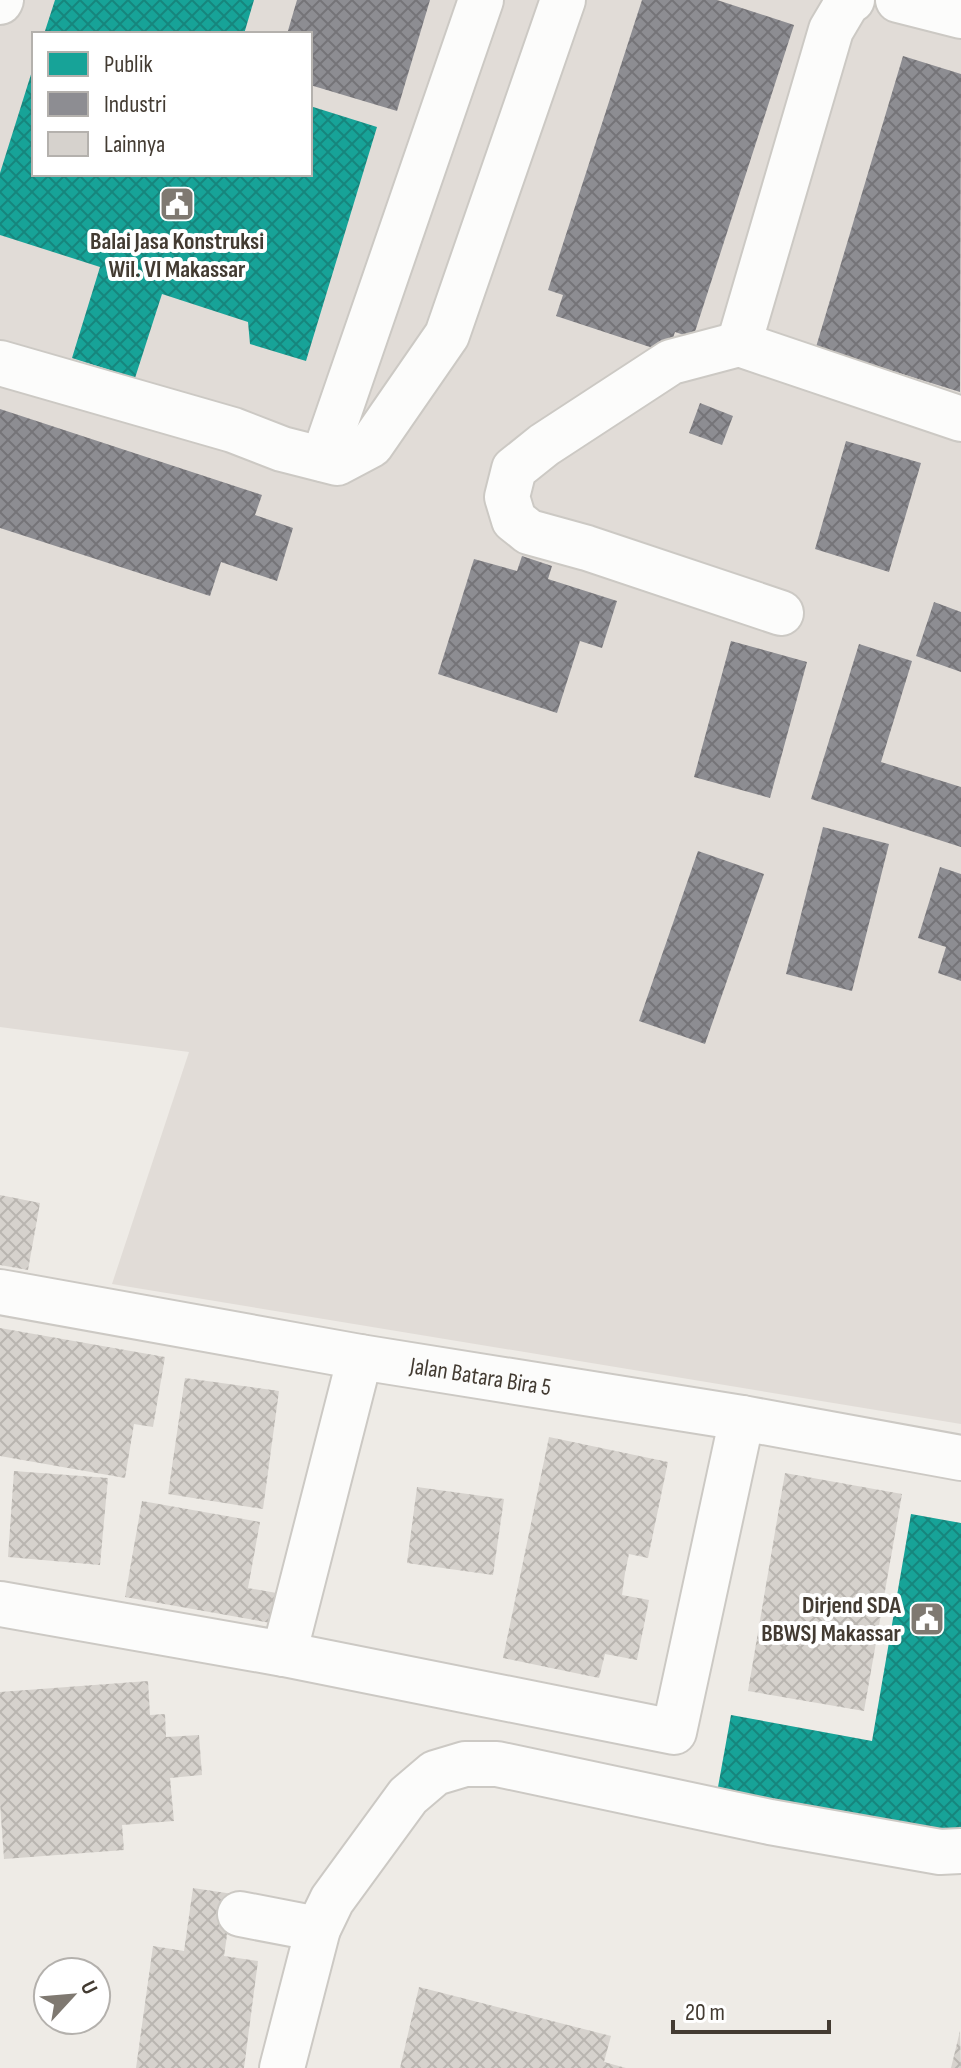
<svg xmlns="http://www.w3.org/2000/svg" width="961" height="2068" font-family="'Sofia Sans Condensed',sans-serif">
<defs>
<pattern id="public-cross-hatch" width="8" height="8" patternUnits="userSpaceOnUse" patternTransform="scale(2)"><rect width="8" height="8" fill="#17a398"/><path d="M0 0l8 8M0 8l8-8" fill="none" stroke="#16867d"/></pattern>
<pattern id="industry-cross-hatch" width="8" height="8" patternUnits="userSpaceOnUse" patternTransform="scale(2)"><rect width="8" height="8" fill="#8d8d92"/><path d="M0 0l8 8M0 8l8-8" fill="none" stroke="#757478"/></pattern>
<pattern id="building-cross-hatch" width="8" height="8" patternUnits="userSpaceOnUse" patternTransform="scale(2)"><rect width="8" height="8" fill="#d6d2cd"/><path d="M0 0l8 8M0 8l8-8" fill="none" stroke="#b9b5b0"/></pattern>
</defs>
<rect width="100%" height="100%" fill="#eeebe6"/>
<!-- industrial -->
<path fill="#e1dcd7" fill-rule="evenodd" d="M0 0H961V1424L112 1284 189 1052 0 1027ZM34 34H310V174H34Z"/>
<!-- public -->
<path fill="url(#public-cross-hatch)" d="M55 0H254L244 34H44Z
M33 68 34 174H310V106L377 127 306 361 250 344 248 322 162 294 135 378 72 358 100 267 0 235V173Z
M911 1514 961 1523V1843L716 1798 731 1715 872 1741Z"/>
<!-- industry -->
<path fill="url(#industry-cross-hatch)" d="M297 0H430L397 111 310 85V34H287Z
M642 0H717L794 25 693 338 675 332 668 353 556 316 563 295 548 290Z
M903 56 961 74 960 392 816 347Z
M700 403 733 416 722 445 689 433Z
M0 409 262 495 255 515 293 528 277 581 221 562 210 596 0 528Z
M846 441 921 463 889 572 815 549Z
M522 556 552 566 548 579 617 601 602 648 580 641 557 713 438 674 474 559 517 571Z
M934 602 961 612V672L916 656Z
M731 641 807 662 770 798 694 777Z
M859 644 912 661 881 762 961 787V847L811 799Z
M823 827 889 844 852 991 786 974Z
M698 851 764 874 705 1044 639 1021Z
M940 867 961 874V981L938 973 946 947 918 938Z"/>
<!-- building -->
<path fill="url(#building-cross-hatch)" d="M0 1195 40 1203 28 1270 0 1265Z
M0 1328 165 1357 153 1427 134 1424 125 1478 0 1456Z
M185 1378 279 1391 263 1509 168 1494Z
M549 1437 668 1462 648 1558 629 1554 625 1573 622 1595 649 1600 637 1660 605 1654 599 1678 503 1658Z
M14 1471 108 1478 100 1565 8 1557Z
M785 1473 902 1494 864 1711 748 1691Z
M417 1487 504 1499 493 1575 407 1563Z
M142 1501 260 1522 248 1588 288 1595 282 1625 125 1597Z
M148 1681 150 1715 165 1714 166 1737 199 1735 202 1775 170 1778 174 1821 122 1825 124 1850 4 1859 0 1803V1692Z
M193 1888 233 1894 224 1956 258 1961 244 2068H136L153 1946 184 1951Z
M419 1987 611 2036 604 2062 626 2068H400Z
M960 2031 961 2068H951Z"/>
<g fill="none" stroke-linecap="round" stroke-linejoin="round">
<defs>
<g id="minor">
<path d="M898 0 961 16"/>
<path d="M0 2 1 0"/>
<path d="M739 344 831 30 847 3 852 0"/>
<path d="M0 363 233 430 282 449 337 463 371 445 447 335 563 0"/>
<path d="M323 459 481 0"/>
<path d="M781 613 587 548 529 532 514 520 507 497 514 469 544 445 671 362 739 344 961 419"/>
<path id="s1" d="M0 1292 360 1357 742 1418 961 1458"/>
<path d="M0 1604 284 1654 360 1357"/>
<path d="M284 1654 674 1732 742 1418"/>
<path d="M240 1914 318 1929"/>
<path d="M282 2068 318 1929 332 1900 408 1796 435 1773 465 1764H497L770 1822 940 1852 961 1851"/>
</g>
</defs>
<!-- minor casing -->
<use href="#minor" stroke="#ccc9c4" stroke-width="48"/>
<!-- minor -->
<use href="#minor" stroke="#fcfcfb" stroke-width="44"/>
</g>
<!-- icons -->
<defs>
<symbol id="civic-square" viewBox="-11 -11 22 22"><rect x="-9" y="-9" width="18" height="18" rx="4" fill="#7f7971" stroke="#fff"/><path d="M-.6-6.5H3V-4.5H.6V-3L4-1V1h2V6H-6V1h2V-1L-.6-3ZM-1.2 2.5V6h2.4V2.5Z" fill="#fff"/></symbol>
</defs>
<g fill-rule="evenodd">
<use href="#civic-square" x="157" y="184" width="40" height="40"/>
<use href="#civic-square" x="907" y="1599" width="40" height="40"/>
</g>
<g text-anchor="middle" stroke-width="8" stroke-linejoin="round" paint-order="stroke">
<!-- poi labels -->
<g font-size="24" font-weight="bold" fill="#433b32" stroke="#fff">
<text x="177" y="249">Balai Jasa Konstruksi<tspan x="177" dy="28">Wil. VI Makassar</tspan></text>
<text x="901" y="1613" text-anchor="end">Dirjend SDA<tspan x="901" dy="28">BBWSJ Makassar</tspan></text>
</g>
<!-- street labels -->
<g font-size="24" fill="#433b32" stroke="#fff">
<text dy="8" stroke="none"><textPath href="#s1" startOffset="488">Jalan Batara Bira 5</textPath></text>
</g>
</g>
<!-- legend -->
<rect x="32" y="32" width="280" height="144" fill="#ffffff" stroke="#b4b1ad" stroke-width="2"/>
<rect x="48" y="52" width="40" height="24" fill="#17a398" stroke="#b4b1ad" stroke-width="2"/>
<text x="104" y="72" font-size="24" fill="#433b32">Publik</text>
<rect x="48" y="92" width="40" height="24" fill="#8d8d92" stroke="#b4b1ad" stroke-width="2"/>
<text x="104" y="112" font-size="24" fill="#433b32">Industri</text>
<rect x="48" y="132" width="40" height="24" fill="#d6d2cd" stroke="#b4b1ad" stroke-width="2"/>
<text x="104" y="152" font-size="24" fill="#433b32">Lainnya</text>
<!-- north arrow -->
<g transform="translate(72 1996) rotate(64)"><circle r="38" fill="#ffffff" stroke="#b4b1ad" stroke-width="2"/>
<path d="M0-6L14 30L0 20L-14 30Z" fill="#7f7971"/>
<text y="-12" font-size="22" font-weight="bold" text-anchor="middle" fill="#433b32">U</text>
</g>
<!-- scale -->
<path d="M673 2020v12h156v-12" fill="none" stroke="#433b32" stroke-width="4"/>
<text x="685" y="2020" font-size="24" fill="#433b32" stroke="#ffffff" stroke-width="6" paint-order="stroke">20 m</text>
</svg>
